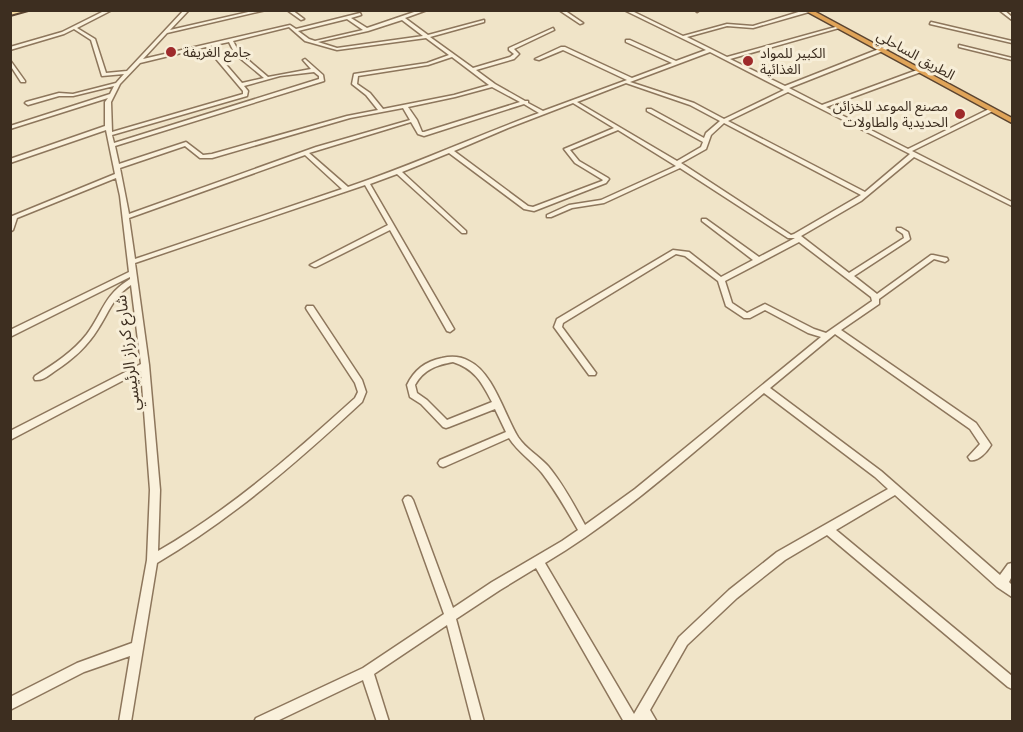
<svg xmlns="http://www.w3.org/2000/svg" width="1023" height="732" font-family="'Playfair Display','Noto Sans Arabic',serif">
<rect width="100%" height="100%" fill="#f0e4c8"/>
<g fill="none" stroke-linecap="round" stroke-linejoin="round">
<defs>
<path id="minor" d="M106 10H112L77 28 95 39 106 73 127 71 184 10H189L170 30 257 10H266L167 33 143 59 290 25 296 29 360 13 361 15 351 18 367 28 420 10H427L405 18 428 35 484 20V22L430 37 473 68 510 57 514 54 509 50V48L553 28 554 30 514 49 519 54 514 59 476 70 495 84 525 101H528V103L543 111 627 80 563 50 539 60 535 59 561 47H565L632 78 672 63 626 42V40H630L676 61 706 50 624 10H630L683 36 727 24 753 26 805 10H810L809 12 753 28 727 26 687 37 727 57 839 26V28L730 59 785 86 884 47H888V49L789 88 822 105 917 70H921V72L826 107 908 149 989 109H993V111L912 151 1012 202V206L914 157 861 201 801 236 849 273 904 238 903 234 897 230V228H901L908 232 910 239 909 240 854 276 877 294 931 255H933L947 258 948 260 945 262 934 259 879 299V304L841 330 976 423 989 442 991 445C987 452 978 462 970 460L968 457 980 444 970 429 835 334 770 388 881 471 1000 575 1008 564 1012 563V576L1009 582 1012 585V597L997 587 895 495 836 530 1012 676V689L1008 687 827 535 785 560 737 598 687 645 650 710 657 722H624L536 568 500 590 456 619 484 722H472L447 625 374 674 389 722H377L363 680 275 722H254L256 718 363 668 444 614 403 500 405 497 408 496 411 497 413 500 453 608 492 582 562 541 578 530C567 511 556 491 542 473 532 461 518 452 509 438L446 466 443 467 440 466 438 463 440 460 506 432 495 409 449 427 446 428 443 427 421 404 410 397 407 385C414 370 426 361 442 358 451 356 460 356 469 361 493 372 505 416 518 437 526 449 539 456 548 466 563 484 574 505 585 525L635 489 821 337 808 333 765 310 750 318H744L726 306 718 281 685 256 676 254 563 323 562 327 596 373 595 375H589L554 327 557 319 673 250 689 252 721 277 753 260 702 221V219H706L759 257 795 238H788L680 168 604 203 572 208 551 217H547V215L569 205 601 200 676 166 618 130 570 150 579 161 608 178 609 179 606 183 534 211 524 209 449 153 402 172 466 231V233H462L397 174 370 184 454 329 450 332 447 331 390 230 316 267H314L310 265 388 225 365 185 135 263 149 365 160 490 158 551C231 509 293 454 355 398L358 392 355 383 307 310 306 308 307 306H313L362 380 366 392 362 402C297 462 233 518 157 563L131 722H119L130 656 84 672 10 710V697L77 663 132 643 147 560 150 490 141 371 10 440V431L141 364 131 285C113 297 109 312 98 329 87 347 72 360 55 371 49 375 43 381 35 380L34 378 35 376C54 364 73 352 87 334 104 311 103 296 130 279V277L10 337V330L129 272 120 196 116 178 17 218 13 230 10 232V217L115 174 106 130 10 163V159L105 126V102L108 98 10 129V126L110 94 114 86 73 96H59L28 105 25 103 26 102 59 93 73 94 116 83 124 74 102 76 91 40 74 29 64 34 10 50V47L62 32ZM347 19 363 30 315 41 309 39 298 31ZM402 20 423 36 337 48 318 42 368 31ZM289 27 305 41 337 50 426 38 449 55 427 63 354 74 352 84 366 95 378 110 347 116 212 154 203 155 186 142 119 164 115 146 324 81 323 75 305 59 303 60 311 69 268 77 239 52 233 41ZM229 42 235 54 264 78 242 83 210 46ZM206 47 243 91V94L112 132 111 102 120 84 140 63ZM710 52 784 90 724 119 694 103 630 82ZM452 57 489 85 454 95 383 109 370 93 357 84 358 76 428 65ZM314 72 319 76V79L114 143 112 135 247 96 248 91 244 86 280 76ZM626 83 690 105 720 121 706 133 704 138 651 109H647V111L703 142 701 147 677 161 577 102ZM492 87 520 102 424 132H422L417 120 408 107 455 97ZM788 92 910 154 865 192 728 121ZM573 103 614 128 564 149 575 163 603 180 602 181 533 207 528 206 454 151 508 128ZM524 104 539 113C474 137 413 165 348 187L309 153 411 122 418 134 424 136ZM403 108 410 120 316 147 129 214 120 168 185 146 200 158H212L350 118ZM724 123 861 195 794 234 791 235 681 163 706 149 711 135ZM305 155 342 189 135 259 129 218ZM799 242 871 297 872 301 826 333 814 329 765 304 747 313 732 303 725 281ZM453 362C475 369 482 383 492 402L447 420 427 400 417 393 415 385C424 369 437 365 453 362ZM764 393 875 477 888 489 777 552 729 590 679 637 634 714 545 563C624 516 693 452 764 393Z
M287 10H292L304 19 301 20Z
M559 10H564L583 23 580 24Z
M695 10H700L697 12Z
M999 10H1004L1012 17V20Z
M931 22 1012 41V43L930 24Z
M959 45 1012 58V60L959 47Z
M10 60 25 81V82H21L10 65Z"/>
<path id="major" d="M18 10H28L10 15V12Z"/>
<path id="highway" d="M804 10H812L1012 118V123Z"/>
</defs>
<!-- minor casing -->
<use href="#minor" stroke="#8d765c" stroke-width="3"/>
<!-- major casing -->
<use href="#major" stroke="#5b4430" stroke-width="4"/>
<!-- highway casing -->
<use href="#highway" stroke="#5b4430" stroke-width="3"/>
<!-- minor -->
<use href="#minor" fill="#faf1dc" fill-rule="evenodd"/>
<!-- major -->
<use href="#major" fill="#f3d9a0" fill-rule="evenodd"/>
<!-- highway -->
<use href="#highway" fill="#e0a458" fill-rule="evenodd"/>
</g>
<!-- markers -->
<g fill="#9e2a2b" stroke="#f7eed8" stroke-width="2">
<circle cx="171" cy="52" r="6"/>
<circle cx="748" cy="61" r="6"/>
<circle cx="960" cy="114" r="6"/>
</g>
<g text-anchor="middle" stroke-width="6" stroke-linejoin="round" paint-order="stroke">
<!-- far-poi labels -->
<g font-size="14" fill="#3d2e20" stroke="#f7eed8" text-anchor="start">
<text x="183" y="57">جامع الغريفة</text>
<text x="760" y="58">الكبير للمواد<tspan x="760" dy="16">الغذائية</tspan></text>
<text x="948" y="111" text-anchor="end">مصنع الموعد للخزائن<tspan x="948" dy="16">الحديدية والطاولات</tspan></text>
</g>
<!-- far-street labels -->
<g font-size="14" fill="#3d2e20" stroke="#f7eed8">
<text transform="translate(916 55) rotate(29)" y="5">الطريق الساحلي</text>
</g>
<!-- street labels -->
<g font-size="16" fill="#3d2e20" stroke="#f7eed8">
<text transform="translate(127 353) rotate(-97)" y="6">شارع كرزاز الرئيسي</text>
</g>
</g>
<!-- border -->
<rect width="1023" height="732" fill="none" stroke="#3d2e20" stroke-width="24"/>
</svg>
